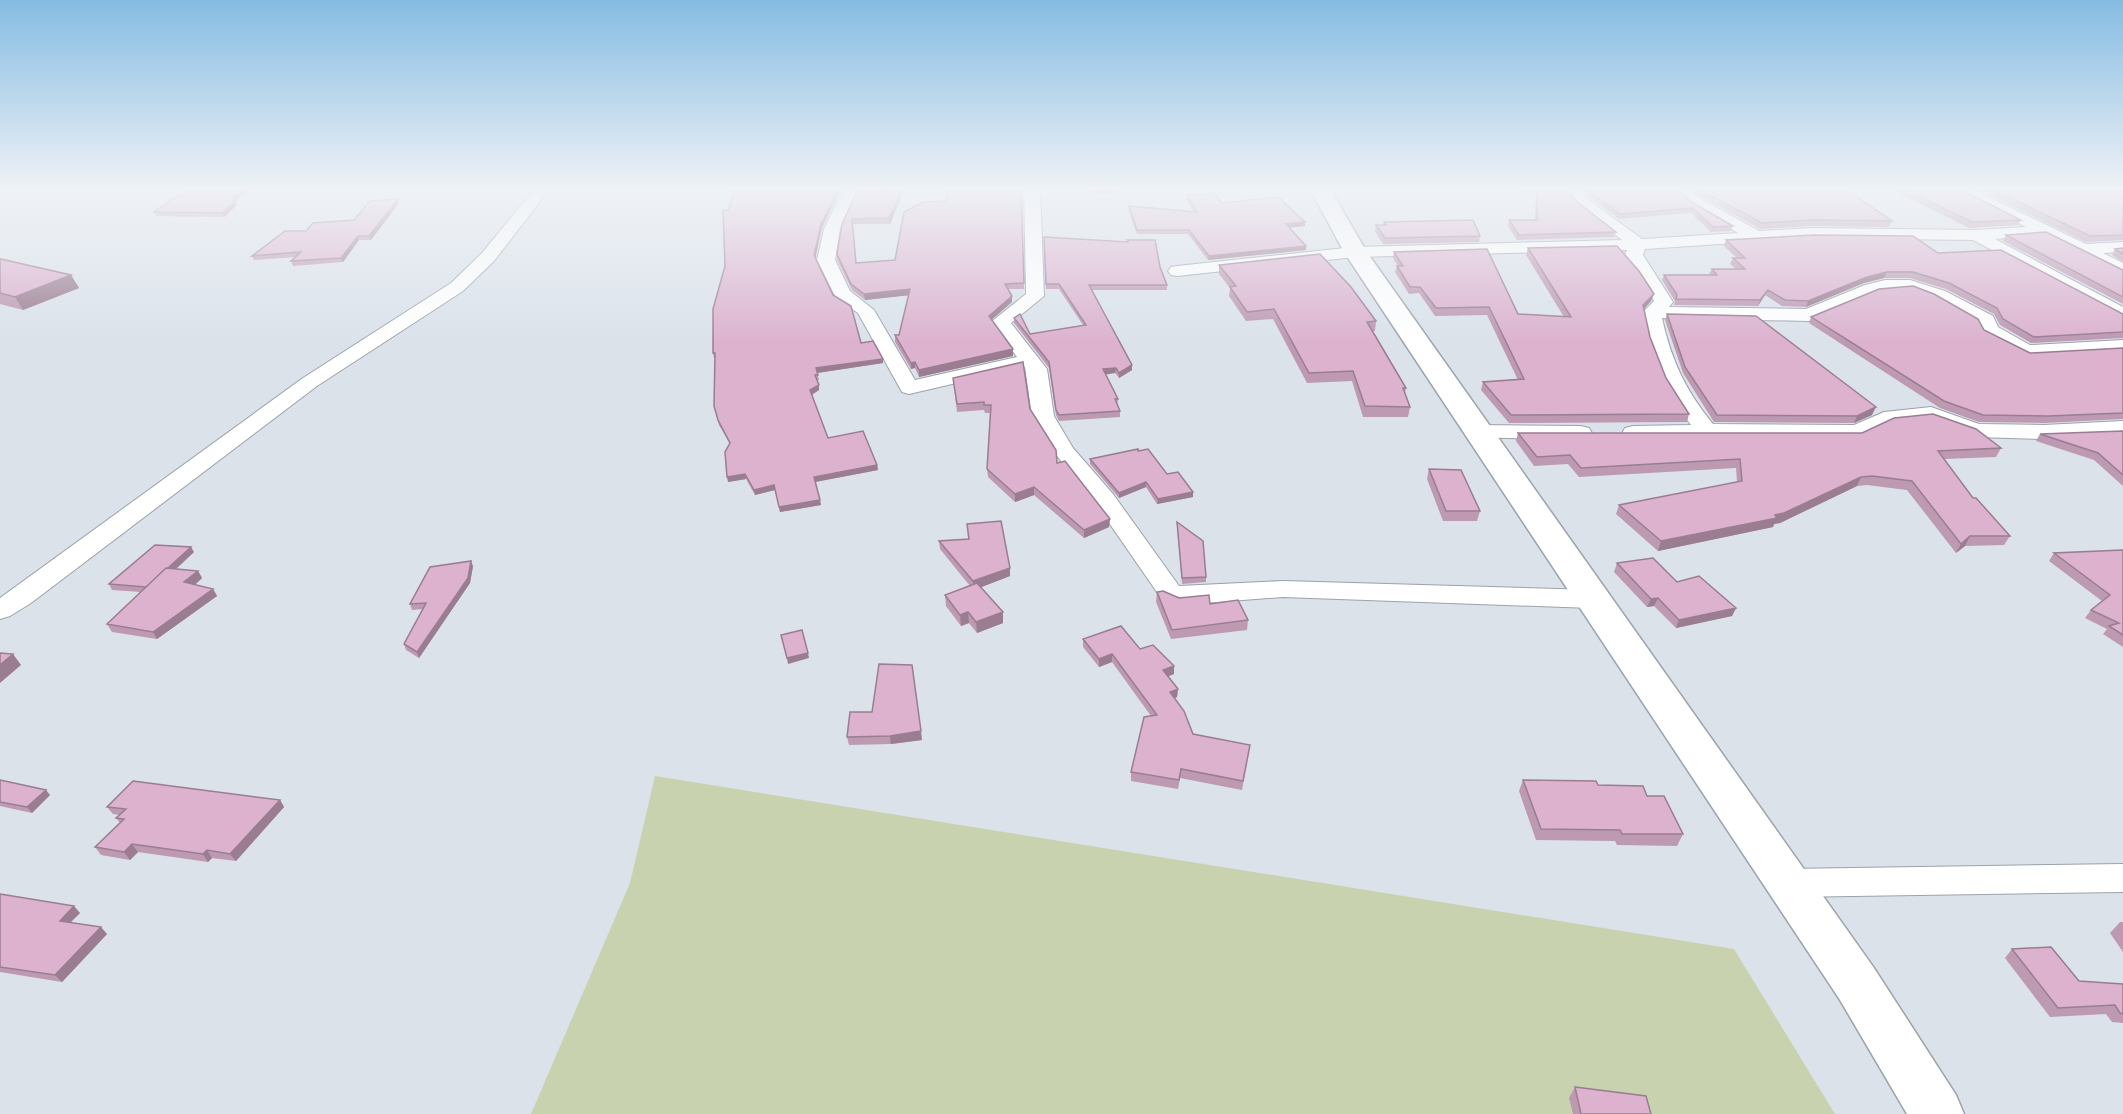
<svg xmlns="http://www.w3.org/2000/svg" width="2123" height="1114" font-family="'Fira Sans',sans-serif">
<rect width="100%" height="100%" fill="#dbe2ea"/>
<!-- green -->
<path fill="#c9d2af" d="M655 776 1734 949 1835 1114H531L630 883Z"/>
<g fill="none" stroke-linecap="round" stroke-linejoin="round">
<defs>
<path id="minor" d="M536 187H551L494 261 463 291 317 386 31 603 10 616 0 619V598L303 378 451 283 482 253Z
M845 187H860L840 229 835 260 850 291 874 310 915 380 1017 357 991 322 1026 294 1024 187H1040L1044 296 1011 323 1047 369 1054 416 1073 448 1113 494 1179 586 1283 581 1591 590 1600 593 1604 599 1600 605 1591 608 1283 597 1178 605 1161 598 1096 504 1053 451 1032 416 1025 367 909 394 902 392 858 313 836 298 817 260 824 229Z
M1563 187H1578L1586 198 1642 239 1738 233 1689 204 1674 187H1690L1699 198 1759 231 1811 228 1976 230 2026 227 1948 187H1968L2086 244 2123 242V252L2103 253 2123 263V275L2043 235 1995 239 2123 307V320L1973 240 1811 238 1645 249 1643 255 1673 302 1669 307 1806 309 1865 285 1885 280H1910L1945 291 1993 316 1998 327 2030 345 2123 340V352L2027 357 2020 355 1982 334 1977 323 1932 298 1910 290 1876 293 1809 321 1662 318C1671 360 1686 391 1713 424L1854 425 1884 412 1931 407 1979 424 2044 425 2123 421V435L2044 439 1976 437 1929 420 1889 424 1858 439 1633 440 1625 438 1622 433 1625 428 1633 426 1691 425C1663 389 1650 356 1643 312L1654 301 1625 255 1627 250 1355 257 1177 276 1171 275 1168 271 1171 267 1177 266 1355 247 1622 240 1576 204Z
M1477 425 1581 426 1589 428 1592 433 1589 438 1581 440 1469 437 1466 432 1469 427Z
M2123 864V892L1787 897 1775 893 1770 883 1775 873 1787 869Z"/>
<path id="secondary" d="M1309 187H1329L1366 251 1874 968 1956 1095 1964 1114H1907L1840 1000 1344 252Z"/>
</defs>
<!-- minor casing -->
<use href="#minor" stroke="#9ba2aa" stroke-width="2"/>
<!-- secondary casing -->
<use href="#secondary" stroke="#9ba2aa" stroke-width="3"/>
<!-- minor -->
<use href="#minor" fill="#fff" fill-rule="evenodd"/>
<!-- secondary -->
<use href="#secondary" fill="#fff" fill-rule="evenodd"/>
</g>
<!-- wall -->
<path fill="#bd99b2" d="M736 187H842L822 228 815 257 833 295 861 343 883 363 817 373 819 380H816L819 390 812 395 828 438 877 465 878 470 815 482 821 505 780 512 775 490 755 495 746 479 728 482 730 444 719 425 714 406 715 358H714L713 353 725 266 728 210Z
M860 187H863L862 189 901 192V197L890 224H852L856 263 895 260 946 201 973 190 1021 187 1024 289H1008L1012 296V302L991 320 1013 356 919 377 915 368 911 369 895 342V335H899L909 295 865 300 852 290 837 260V254Z
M1046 187H1117V193L1094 194 1091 188H1046Z
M1413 187H1566L1576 201 1616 232 1614 237 1517 240 1508 226 1509 220H1535L1536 192Z
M1581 187H1677L1690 201 1733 226 1731 231 1711 232 1691 213 1619 219 1588 196Z
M1693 187H1842L1892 221 1889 227 1811 226 1760 229 1700 196Z
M1886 187H1956L2021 220 2018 225 1969 228Z
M1973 187H2123V240L2086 242Z
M250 189 235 201 237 205 224 217 156 216 154 212Z
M1187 195 1222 203 1305 226 1289 228 1306 246V250L1208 260 1188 234H1137L1128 210 1129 206 1194 212 1186 199Z
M398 199 399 203 371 240H359L343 262 293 266 291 261 296 257 254 260 252 256 306 231 354 220Z
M1384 222 1480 236 1479 242 1383 244 1375 231 1376 225H1383Z
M2006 235 2123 270V304L2003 241Z
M1044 237 1160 267 1167 285V290H1091L1132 365V370L1119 378 1115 373 1105 374 1118 399 1117 405 1120 411V417L1059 421 1056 415 1049 368 1014 323V318L1030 334 1083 325 1059 289H1046Z
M1726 240 1938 253 2123 314V338L2031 343 2000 325 1994 314 1946 289 1910 278H1884L1864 283 1806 307 1782 306 1765 295 1758 306 1674 305 1675 301 1662 280 1664 275H1710L1709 274 1712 269H1736L1730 264 1733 258H1737L1724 246Z
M1528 248 1654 294 1651 301 1644 309 1650 337 1666 378 1689 414 1687 422 1509 423 1481 390 1483 382 1518 380 1487 315 1435 316 1419 293 1409 294 1395 272 1397 266H1398L1393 258 1394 252 1518 314 1564 317 1526 255Z
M2123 248V262L2112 255 2115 249Z
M0 259 71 275 79 288 23 310 0 304Z
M1219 265 1376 321 1375 331H1373L1406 388 1405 393 1410 407 1408 417H1363L1352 381 1307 383 1273 319 1246 321 1229 296 1230 288 1219 274Z
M1667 314 1872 415 1854 423 1714 422 1683 373 1665 320Z
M1811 317 1984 330 2030 353 2123 348V419L2044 423 1979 422 1940 408 1809 323Z
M953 378 1030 409 1057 463 1110 519 1109 527 1084 538 1034 495 1015 502 988 477 987 469 990 413H985L984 410 957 412Z
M2123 431V486L2094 460 2036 441 2040 434Z
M1518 433 2001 448 1996 457 1944 459 1973 498 2010 536 2004 545 1965 546 1956 553 1907 490 1867 485 1857 486 1780 523 1774 524 1773 527 1658 551 1616 514 1619 505 1737 482 1736 468 1579 477 1568 464 1534 466 1516 441Z
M1138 451 1167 474 1193 497 1157 504 1146 487 1119 498 1090 464V459Z
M1429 469 1480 511 1477 521H1443L1427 479Z
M1177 522 1206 577V582L1182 584 1177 527Z
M967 524 1010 576 981 587 1003 612V623L977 633 969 623 961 626 946 606 945 595 970 586 940 549 939 541 968 539Z
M2123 550V647L2103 634 2107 629 2085 618 2091 610 2102 601 2049 561 2054 553Z
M194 552 176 569 198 571 202 578 195 585 213 589 217 596 157 639 112 632 107 624 141 592 112 590 109 584Z
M1617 563 1677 582 1736 608 1732 616 1676 628 1654 606 1647 607 1614 572Z
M473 566 470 583 419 658 406 650 404 644 423 609 412 610 410 604Z
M1157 592 1210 604 1248 620 1247 630 1171 639 1156 602Z
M1083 639 1140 649 1174 674 1168 676 1178 689 1177 697 1175 698 1193 734 1250 745 1242 790 1180 778 1178 789 1131 781V772L1151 716 1112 662 1099 667 1083 647Z
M850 712 922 740 891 744 849 745 847 737Z
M0 780 50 795 32 813 0 806Z
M1523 780 1598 785 1647 796 1683 834 1677 846 1617 845 1615 841 1536 840 1519 791Z
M280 800 284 807 236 861 212 858 208 862 138 852 130 860 101 855 95 847 120 823 116 818 120 815 113 814 107 807Z
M0 894 80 913 70 922 107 934 62 982 0 972Z
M2120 922H2123V952L2110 933Z
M2012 949 2079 981 2123 984V1023L2112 1022 2106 1014 2050 1017 2005 958Z
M1575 1087 1651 1114H1573L1569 1098Z"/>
<!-- shaded-wall -->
<path fill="#9a7d91" d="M246 187H250V189L235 201 237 205 224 217 222 213 232 199Z
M840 187H842L822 228 815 260 814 255 821 224Z
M901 192V197L890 224 889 218Z
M398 199 399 203 371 240 369 236Z
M1305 222V226L1285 228 1286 224Z
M358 236 359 240 343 262 341 258Z
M1306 246V250L1208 260 1209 256Z
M1887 272 1884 278 1864 283 1806 307 1808 301 1867 277Z
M71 275 79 288 23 310 15 297Z
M910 289 911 295 865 300 864 294Z
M1768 290 1765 295 1758 306 1760 300Z
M1654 294 1651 301 1641 312 1643 305Z
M1012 296V302L989 322V316Z
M1013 349V356L919 377V370Z
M883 359V363L817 373 816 368Z
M915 362V368L911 369V363Z
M1132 365V370L1119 378V373Z
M1116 368 1115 373 1103 375V369Z
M819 385V390L811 395 810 390Z
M1876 407 1872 415 1854 423 1857 416Z
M877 465 878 470 815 482 814 477Z
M745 474 746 479 728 482 727 477Z
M1861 477 1857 486 1780 523 1774 524 1773 527 1658 551 1661 541 1775 515Z
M1146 482V487L1119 498V493Z
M774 485 775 490 755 495 754 490Z
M1034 487V495L1015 502V494Z
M1193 492V497L1157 504 1158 499Z
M820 500 821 505 780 512 779 507Z
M1110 519 1109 527 1084 538V530Z
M1970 536 1965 546 1956 553 1961 544Z
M191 547 194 552 151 592 147 587Z
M471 561 473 566 470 583 419 658 417 652Z
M1010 568V576L974 590 973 581Z
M198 571 202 578 189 590 184 582Z
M213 589 217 596 157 639 153 632Z
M1658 598 1654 606 1647 607 1651 599Z
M1736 608 1732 616 1676 628 1679 620Z
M968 612 969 623 961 626 960 615Z
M1003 612V623L977 633 976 622Z
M808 653 809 658 788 664 787 658Z
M13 654 21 665 0 683V665Z
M1112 654V662L1099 667V659Z
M1174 666V674L1162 679 1163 670Z
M1178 689 1177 697 1170 700V692Z
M921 731 922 740 891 744 890 736Z
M46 790 50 795 32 813 27 807Z
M280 800 284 807 236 861 230 854Z
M132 844 138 852 130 860 124 852Z
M207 850 212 858 208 862 203 854Z
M74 906 80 913 66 927 60 921Z
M101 927 107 934 62 982 55 975Z"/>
<!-- building -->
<path fill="#dcb2cf" stroke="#9a7d91" stroke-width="1.5" d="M191 187H246L232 199 235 201 222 213 154 212Z
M736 187H840L821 224 814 255 833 295 851 306 861 343 873 341 883 359 816 368 818 375H815L819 385 810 390 828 438 863 431 877 465 814 477 820 500 779 507 774 485 754 490 745 474 727 477 725 452 730 443 718 420 714 406 715 353H713V309L725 266 723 210H728Z
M949 187 973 190V187H1021L1024 283 1005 284 1012 296 989 316 1013 349 919 370 915 362 911 363 895 335H899L910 289 864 294 851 284 837 254 842 224 858 189 901 192 889 218 852 219 856 263 895 260 904 212 923 202 946 201Z
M1092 187H1117V189L1094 190Z
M1537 187H1566L1576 201 1616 232 1519 235 1509 220H1537Z
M1586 187H1677L1690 201 1733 226 1713 227 1693 208 1620 214 1589 191Z
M1699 187H1842L1892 221 1813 220 1762 223 1702 191Z
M1899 187H1956L2021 220 1972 222Z
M1987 187H2123V235L2090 236Z
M1214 193 1222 203 1278 197 1305 222 1286 224 1306 246 1209 256 1189 230H1137L1129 206 1197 212 1187 195Z
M398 199 369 236H358L341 258 291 261 301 252 252 256 285 231H306L313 223 354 220 370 201Z
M1473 220 1480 236 1385 238 1376 225H1386L1384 222Z
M2046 232 2123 270V297L2006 235Z
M1813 235 1913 236 1938 253 2001 250 2123 314V332L2034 337 2003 319 1997 308 1949 283 1913 272H1887L1867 277 1808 301 1785 300 1768 290 1760 300 1676 299 1677 295 1664 275H1717L1712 269H1745L1733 258H1745L1726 240Z
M1044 237 1128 242 1127 240H1155L1160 267 1167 285H1089L1132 365 1119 373 1116 368 1103 369 1118 399H1115L1120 411 1059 415 1056 410 1049 362 1014 318 1020 314 1030 334 1086 325 1059 284H1046Z
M1617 246 1639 271 1654 294 1643 305 1650 337 1666 378 1689 414 1511 415 1483 382 1524 379 1489 307 1436 308 1420 287H1410L1397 266H1403L1394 252 1487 249 1518 314 1571 317 1528 248Z
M2123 248V254L2115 249Z
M1320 254 1351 287 1376 321 1367 322 1406 388H1403L1410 407 1365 406 1353 371 1309 373 1274 309 1247 312 1230 287 1236 286 1219 265Z
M0 259H1L71 275 15 297 0 293Z
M1913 286 1934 294 1978 319 1984 330 2030 353 2123 348V413L2048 416 1983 415 1944 401 1811 317 1879 289Z
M1667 314 1756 316 1876 407 1857 416 1717 415 1685 367Z
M1023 362 1030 409 1056 450 1057 463 1065 461 1110 519 1084 530 1034 487 1015 494 987 469 991 405H984V402L957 404 953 378Z
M1933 414 1976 429 2001 448 1938 451 1973 498H1976L2010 536H1970L1961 544 1912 481 1872 476 1861 477 1784 513 1775 515 1777 518 1661 541 1619 505 1742 481 1740 459 1581 468 1570 455 1537 457 1518 433H1862L1894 418Z
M2123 431V475L2098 453 2040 434Z
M1138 449V451L1148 449 1167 474 1178 472 1193 492 1158 499 1146 482 1119 493 1090 459Z
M1429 469 1461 470 1480 511H1446Z
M1001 521 1010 568 973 581 939 541 969 539 967 524Z
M1177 522 1203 541 1206 577 1182 578Z
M155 545 191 547 168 568H166L146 587 109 584Z
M2123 550V635L2109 626 2119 623 2091 610 2110 595 2054 553Z
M1653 558 1677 582 1699 576 1736 608 1679 620 1658 598 1651 599 1617 563Z
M471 561 468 578 417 652 404 644 426 603 410 604 430 567Z
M166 568 198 571 184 582 213 589 153 632 107 624Z
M977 583 1003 612 976 622 968 612 960 615 945 595Z
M1163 591 1179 598 1209 595 1210 604 1238 600 1248 620 1172 630 1157 592Z
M1121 626 1140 649 1153 645 1174 666 1163 670 1178 689 1170 692 1184 711 1193 734 1250 745 1243 781 1181 769 1179 780 1131 772 1144 717 1157 715 1112 654 1099 659 1083 639Z
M802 630 808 653 787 658 781 635Z
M0 653 13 654 0 665Z
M879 664 912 665 921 731 890 736 847 737 850 712H872Z
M0 780 46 790 27 807 0 802Z
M1523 780 1596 781 1598 785 1643 786 1647 796H1664L1683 834H1622L1620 830 1541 829Z
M133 781 280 800 230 854 207 850 203 854 132 844 124 852 95 847 124 819 116 818 126 809 107 807Z
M0 894 74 906 60 921 101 927 55 975 0 967Z
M2051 947 2079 981 2123 984V1014L2120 1013 2115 1005 2058 1008 2012 949Z
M1575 1087 1646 1096 1651 1114H1581Z"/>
<!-- sky -->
<linearGradient id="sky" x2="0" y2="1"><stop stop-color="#85bce2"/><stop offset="0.55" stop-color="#eff2f6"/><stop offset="1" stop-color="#eff2f6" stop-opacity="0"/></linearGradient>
<rect width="2123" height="343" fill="url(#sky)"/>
</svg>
